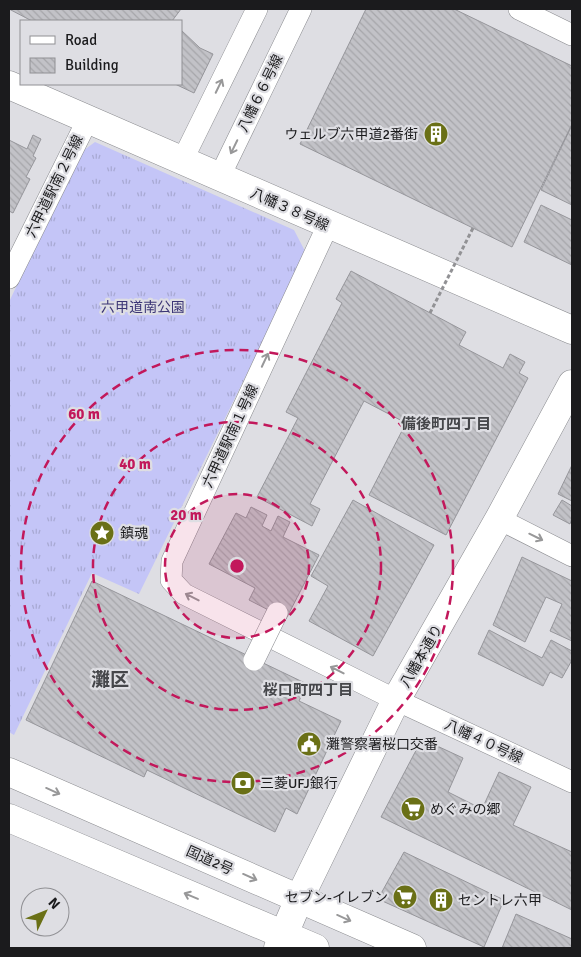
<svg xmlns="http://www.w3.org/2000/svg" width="581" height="957" font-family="Signika,'Noto Sans JP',sans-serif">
<defs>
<pattern id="grass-tufts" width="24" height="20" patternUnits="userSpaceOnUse" patternTransform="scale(1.25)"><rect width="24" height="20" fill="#c4c5f7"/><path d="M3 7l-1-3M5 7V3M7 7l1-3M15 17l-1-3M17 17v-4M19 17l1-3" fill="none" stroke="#a8a9d3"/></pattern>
<pattern id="building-back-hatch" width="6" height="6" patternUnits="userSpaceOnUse" patternTransform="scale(1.25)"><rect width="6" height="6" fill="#c2c2c7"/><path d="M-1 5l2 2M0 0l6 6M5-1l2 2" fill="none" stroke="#a6a6aa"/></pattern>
</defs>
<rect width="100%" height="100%" fill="#dedee3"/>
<!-- grass -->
<path fill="url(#grass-tufts)" d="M95 142 294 230 306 253 139 594 92 573 14 735 9 732V302L80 153Z"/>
<!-- building -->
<path fill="url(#building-back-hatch)" stroke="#96969b" d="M9 9H181L172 21H32Z
M366 9H454L572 66V124L512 247 300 144Z
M181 30 200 48 213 54 194 93 175 84H181Z
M572 125V205L541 190Z
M33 135 41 139 33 156 36 158 26 177 30 179 13 213 9 211V140L27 149Z
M541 205 572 220V265L524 242Z
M351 271 466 332 459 345 503 368 510 354 525 362 519 373 528 378 446 535 369 495 406 423 364 401 310 504 320 509 312 526 257 497 298 418 286 412 342 303 336 299Z
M572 465V501L558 494Z
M353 500 434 545 373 656 309 621 328 586 311 576Z
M562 500 572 506V518L570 524 553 515Z
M251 507 267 515 262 526 271 531 278 516 290 522 283 537 319 555 286 619 249 600 255 588 209 564 236 513 246 518Z
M522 557 572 581V641L550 631 562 604 546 597 525 642 493 625Z
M92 581 307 684 299 701 341 721 297 814 286 808 275 832 147 770 144 777 26 720Z
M489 630 542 658 551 640 572 651V660L562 678 550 672 543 686 478 654Z
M422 739 463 758 448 792 482 809 499 772 531 787 513 825 572 852V910L381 817Z
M404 852 504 900 484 947 378 899Z
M516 914 572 939V948H502Z"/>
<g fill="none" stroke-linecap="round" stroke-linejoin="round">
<defs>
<path id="street" d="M519 9 572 35
M182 161 257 9
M219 178 301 9
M328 225 172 561 171 580 184 594 396 700 572 782
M9 278 87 121
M499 519 572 556"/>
<path id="secondary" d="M9 85 572 330
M278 948 299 899 396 700 499 519 572 384"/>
<path id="highway" d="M9 772 412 948
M9 818 315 948"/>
</defs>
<!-- street casing -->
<use href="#street" stroke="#898a8e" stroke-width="22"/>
<!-- secondary casing -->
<use href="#secondary" stroke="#898a8e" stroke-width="29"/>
<!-- highway casing -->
<use href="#highway" stroke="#898a8e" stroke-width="29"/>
<!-- street -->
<use href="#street" stroke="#fff" stroke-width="21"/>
<!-- secondary -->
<use href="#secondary" stroke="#fff" stroke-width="28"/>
<!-- highway -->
<use href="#highway" stroke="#fff" stroke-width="28"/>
<defs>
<path id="street-bridge" d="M254 660 277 613"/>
</defs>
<!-- street-bridge casing -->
<use href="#street-bridge" stroke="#898a8e" stroke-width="22" stroke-linecap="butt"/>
<!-- path-bridge -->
<path stroke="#929295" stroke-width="3" stroke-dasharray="4 2.5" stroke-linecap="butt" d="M430 313 473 228"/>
<!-- street-bridge -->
<use href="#street-bridge" stroke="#fff" stroke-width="21"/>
</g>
<!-- one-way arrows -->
<defs><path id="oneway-shaft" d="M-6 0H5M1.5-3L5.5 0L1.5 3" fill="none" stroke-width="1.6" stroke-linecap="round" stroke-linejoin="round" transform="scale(1.25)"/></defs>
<g stroke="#989899">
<use href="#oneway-shaft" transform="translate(219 86) rotate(-64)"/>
<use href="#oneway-shaft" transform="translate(234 147) rotate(116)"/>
<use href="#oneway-shaft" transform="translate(265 360) rotate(-65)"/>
<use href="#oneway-shaft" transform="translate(536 537) rotate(26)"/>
<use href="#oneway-shaft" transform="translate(192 597) rotate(-153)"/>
<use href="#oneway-shaft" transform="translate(337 670) rotate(-153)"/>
<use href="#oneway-shaft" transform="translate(53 791) rotate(24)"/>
<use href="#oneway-shaft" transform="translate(250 877) rotate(24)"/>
<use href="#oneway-shaft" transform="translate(191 896) rotate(-157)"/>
<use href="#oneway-shaft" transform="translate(344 918) rotate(24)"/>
</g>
<!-- distance rings -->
<circle cx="237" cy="566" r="72" fill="#c2185b" fill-opacity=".12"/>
<g fill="none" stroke="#c2185b" stroke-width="2.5" stroke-dasharray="9 6">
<circle cx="237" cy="566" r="72"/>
<circle cx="237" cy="566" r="144"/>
<circle cx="237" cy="566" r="216"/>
</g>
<!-- icons -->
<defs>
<symbol id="building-disc" viewBox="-11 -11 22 22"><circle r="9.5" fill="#6a7016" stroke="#dedee3"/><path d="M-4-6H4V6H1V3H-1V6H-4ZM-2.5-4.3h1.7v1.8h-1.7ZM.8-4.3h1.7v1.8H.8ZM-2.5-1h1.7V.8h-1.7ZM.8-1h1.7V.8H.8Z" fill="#fff"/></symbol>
<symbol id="sight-disc" viewBox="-11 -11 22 22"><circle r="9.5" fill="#6a7016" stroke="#dedee3"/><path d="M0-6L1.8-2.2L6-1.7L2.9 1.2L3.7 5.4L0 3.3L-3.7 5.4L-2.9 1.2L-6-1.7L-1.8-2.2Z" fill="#fff"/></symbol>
<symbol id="civic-disc" viewBox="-11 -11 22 22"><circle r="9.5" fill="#6a7016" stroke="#dedee3"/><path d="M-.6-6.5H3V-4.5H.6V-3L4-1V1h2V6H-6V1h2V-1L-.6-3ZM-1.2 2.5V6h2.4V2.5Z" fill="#fff"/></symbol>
<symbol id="bank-disc" viewBox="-11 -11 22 22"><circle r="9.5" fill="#6a7016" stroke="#dedee3"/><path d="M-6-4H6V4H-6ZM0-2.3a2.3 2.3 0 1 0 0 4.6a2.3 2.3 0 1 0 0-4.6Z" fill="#fff"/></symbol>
<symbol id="supermarket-disc" viewBox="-11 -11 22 22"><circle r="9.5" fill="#6a7016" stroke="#dedee3"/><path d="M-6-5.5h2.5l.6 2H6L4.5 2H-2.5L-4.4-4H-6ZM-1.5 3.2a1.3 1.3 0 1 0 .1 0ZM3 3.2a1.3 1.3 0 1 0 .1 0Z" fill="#fff"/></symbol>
</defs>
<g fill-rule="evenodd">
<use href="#building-disc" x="422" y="120" width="28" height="28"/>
<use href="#sight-disc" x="88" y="519" width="28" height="28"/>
<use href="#civic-disc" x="295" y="730" width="28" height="28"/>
<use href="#bank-disc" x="229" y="769" width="28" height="28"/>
<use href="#supermarket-disc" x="399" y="795" width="28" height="28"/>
<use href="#supermarket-disc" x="391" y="883" width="28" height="28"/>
<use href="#building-disc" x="427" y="886" width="28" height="28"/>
</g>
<g text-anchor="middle" stroke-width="4.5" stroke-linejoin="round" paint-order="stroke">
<!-- street labels -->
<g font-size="14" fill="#1b1b1d" stroke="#dedee3">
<text transform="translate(260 93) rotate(-64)" y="5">八幡６６号線</text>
<text transform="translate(54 186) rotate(-64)" y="5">六甲道駅南２号線</text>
<text transform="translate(290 209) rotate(24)" y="5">八幡３８号線</text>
<text transform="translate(230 436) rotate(-65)" y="5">六甲道駅南１号線</text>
<text transform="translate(421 656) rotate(-60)" y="5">八幡本通り</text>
<text transform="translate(484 741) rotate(25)" y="5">八幡４０号線</text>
<text transform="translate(210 860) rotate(24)" y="5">国道2号</text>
</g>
<!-- poi labels -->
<g font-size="14" fill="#1b1b1d" stroke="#dedee3" text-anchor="start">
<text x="418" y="139" text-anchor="end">ウェルブ六甲道2番街</text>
<text x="120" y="538">鎮魂</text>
<text x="326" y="749">灘警察署桜口交番</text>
<text x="260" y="788">三菱UFJ銀行</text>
<text x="430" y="814">めぐみの郷</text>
<text x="388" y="902" text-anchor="end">セブン-イレブン</text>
<text x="458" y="905">セントレ六甲</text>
</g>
<!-- park labels -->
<g font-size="14" fill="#3c3676" stroke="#dedee3">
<text x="143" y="312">六甲道南公園</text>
</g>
<!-- neighbourhood labels -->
<g font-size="15" font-weight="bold" fill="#45464a" stroke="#dedee3">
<text x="446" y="429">備後町四丁目</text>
<text x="308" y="695">桜口町四丁目</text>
</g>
<!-- district labels -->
<g font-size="19" font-weight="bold" fill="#45464a" stroke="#dedee3">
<text x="110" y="686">灘区</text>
</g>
</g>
<circle cx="237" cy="566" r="8" fill="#c2185b" stroke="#dedee3" stroke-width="2.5"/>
<g font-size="15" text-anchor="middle" font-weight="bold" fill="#c2185b" stroke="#dedee3" stroke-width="4.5" stroke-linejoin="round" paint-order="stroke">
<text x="84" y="419">60 m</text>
<text x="135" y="469">40 m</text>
<text x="186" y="520">20 m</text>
</g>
<!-- border -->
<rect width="581" height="957" fill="none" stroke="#1b1b1d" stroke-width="20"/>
<!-- legend -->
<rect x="20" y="20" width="162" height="65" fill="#dedee3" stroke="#909094"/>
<rect x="30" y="36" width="25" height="8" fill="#ffffff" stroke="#909094"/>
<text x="65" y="45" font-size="15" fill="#1b1b1d">Road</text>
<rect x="30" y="58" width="25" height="15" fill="url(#building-back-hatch)" stroke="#909094"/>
<text x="65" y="70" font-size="15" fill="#1b1b1d">Building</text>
<!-- north arrow -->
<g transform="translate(45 912) rotate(47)"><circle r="24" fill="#dedee3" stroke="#909094"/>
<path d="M0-4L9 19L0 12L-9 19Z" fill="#6a7016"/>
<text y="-8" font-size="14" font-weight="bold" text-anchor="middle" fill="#1b1b1d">N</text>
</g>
</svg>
